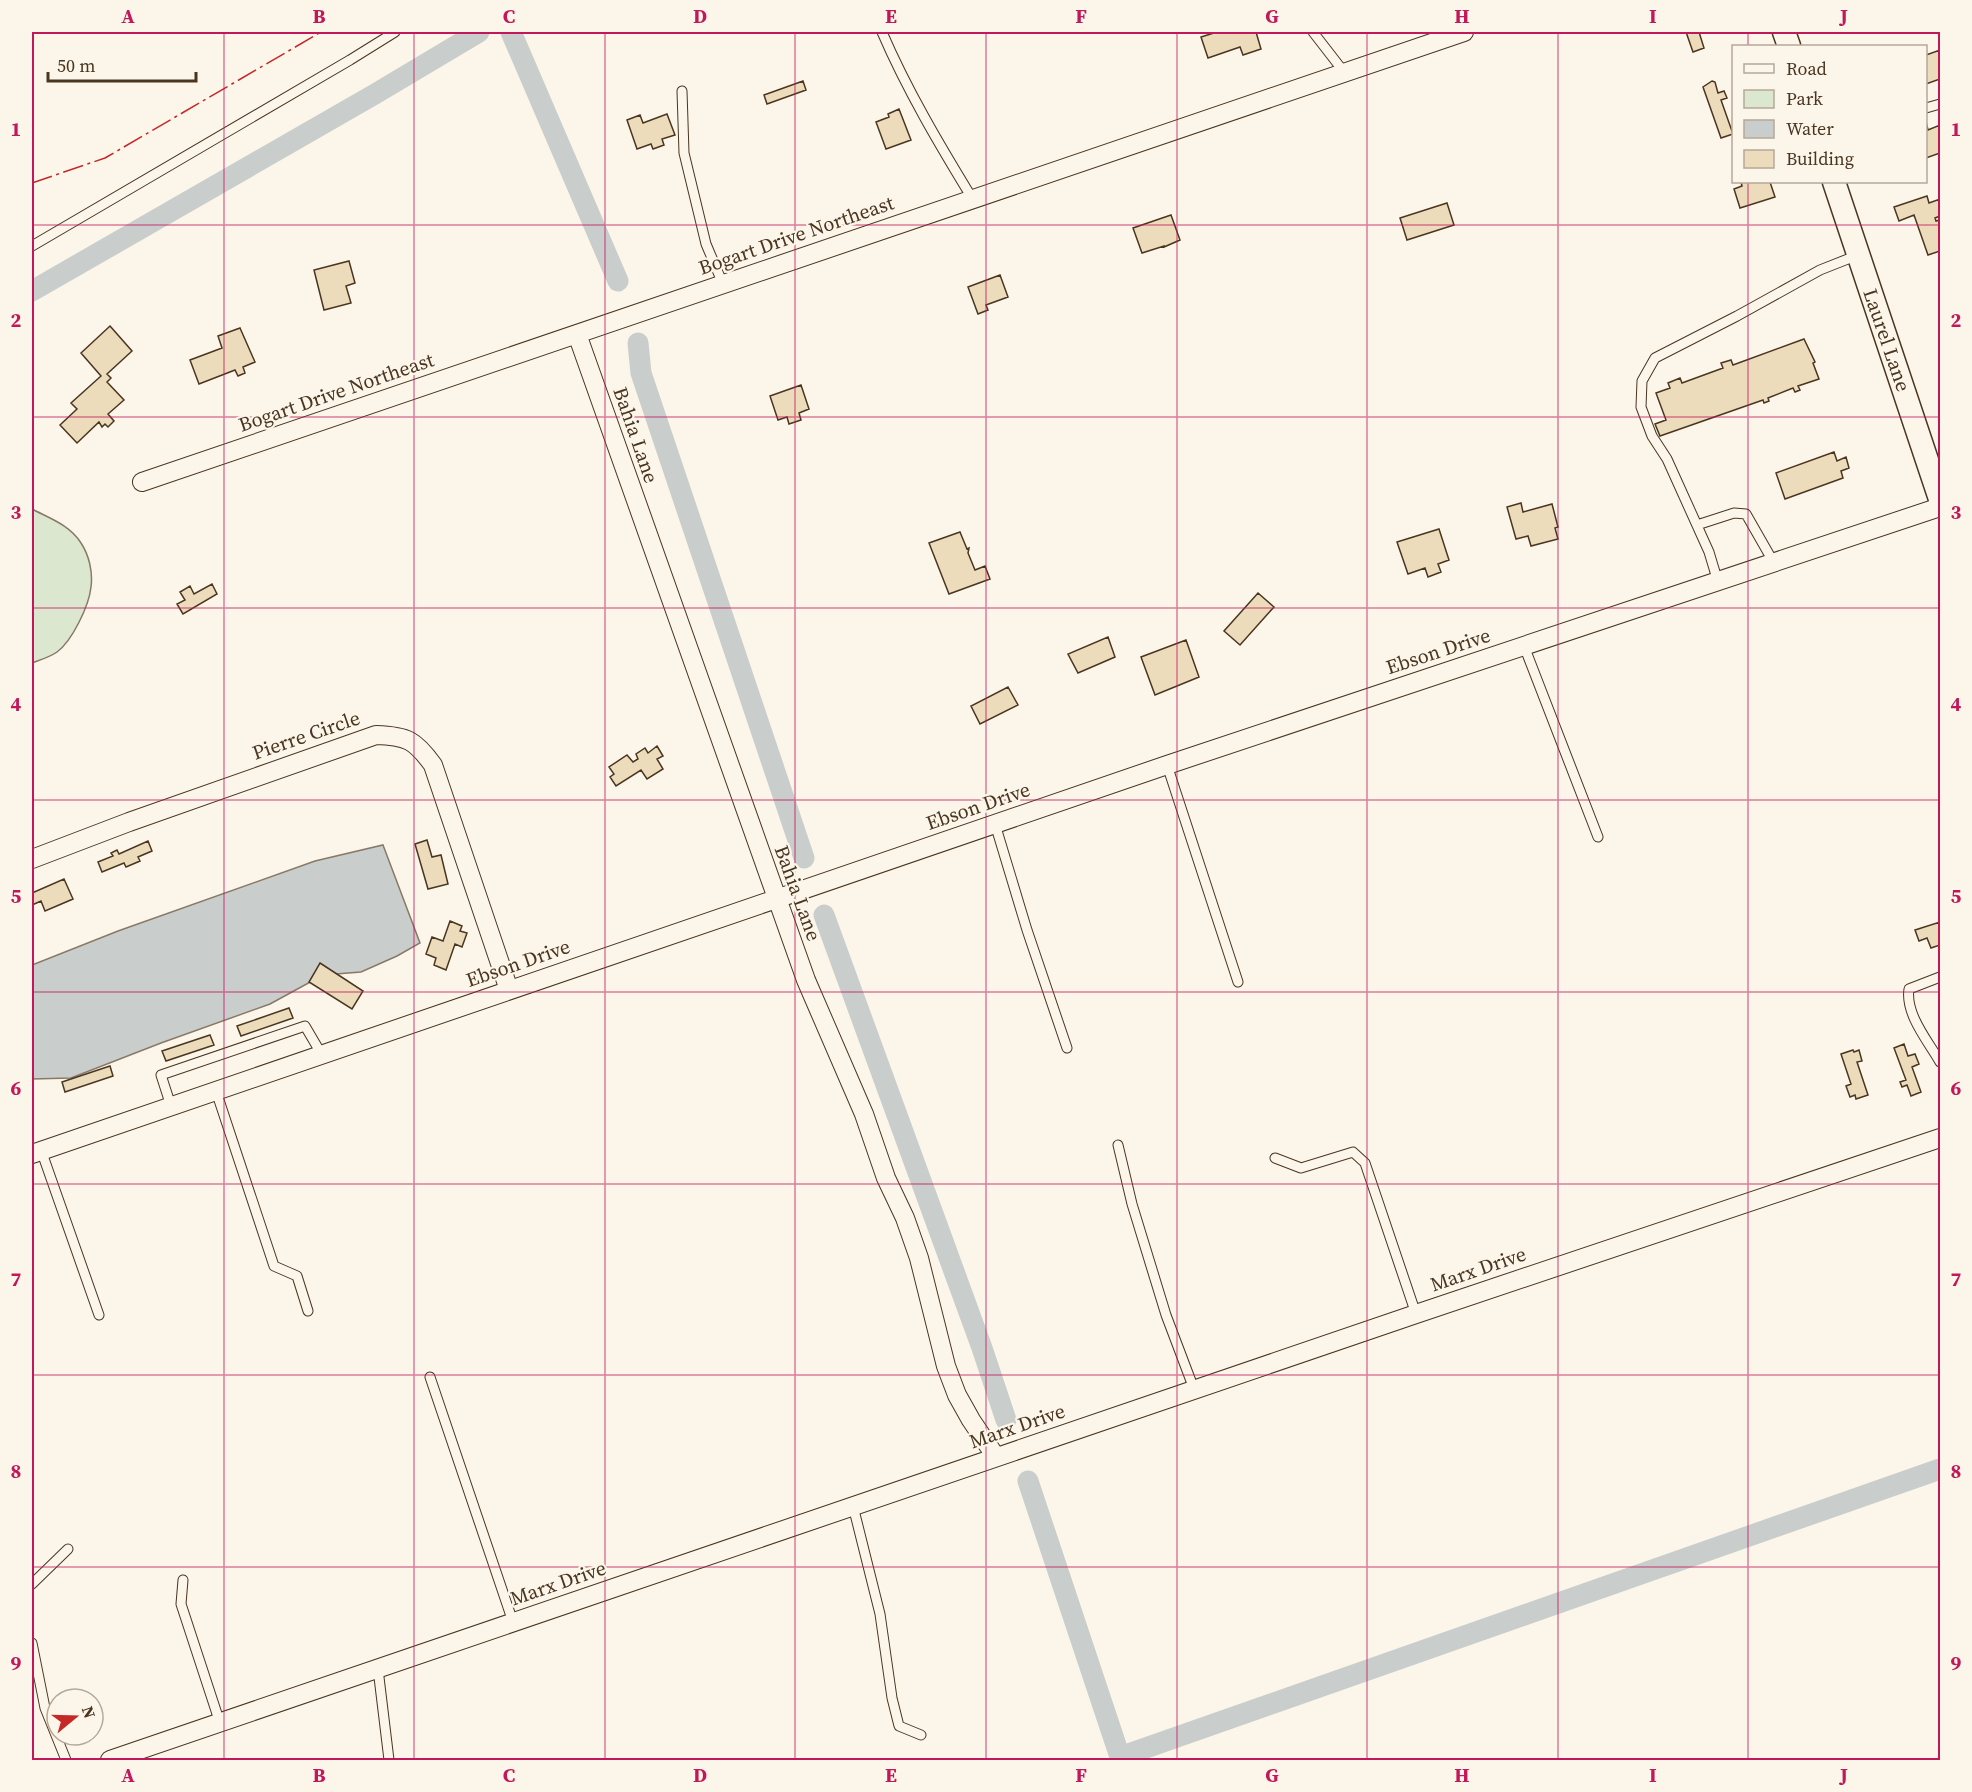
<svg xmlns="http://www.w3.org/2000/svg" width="1972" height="1792" font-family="'Source Serif 4',serif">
<rect width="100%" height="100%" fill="#fbf6e9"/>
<!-- green -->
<path fill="#dce7d0" stroke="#887966" stroke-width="1.5" d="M32 509C49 518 70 525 81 543 89 555 93 572 91 587 89 606 72 641 57 652 50 657 40 660 32 663Z"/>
<!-- water -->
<path fill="#c9cecd" stroke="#887966" stroke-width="1.5" d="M383 845 420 943 397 956 361 972 323 975 270 1004 161 1043 71 1078 32 1079V965L118 931 315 861Z"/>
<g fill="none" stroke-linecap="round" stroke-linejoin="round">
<!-- canal -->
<path stroke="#c9cecd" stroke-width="21" d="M511 32 618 281
M32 291 375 94 479 32
M638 343 641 373 804 858
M824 915 982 1348 1006 1420
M1028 1481 1120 1757 1940 1469"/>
</g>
<!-- building -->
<path fill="#ecdcbc" stroke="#4a3520" stroke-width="1.5" d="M1217 32H1256L1261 49 1243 55 1240 47 1208 58 1201 37Z
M1686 32H1699L1704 48 1693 52Z
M1940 50V79L1926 84V55Z
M803 81 806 90 767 104 764 95Z
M1712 81 1715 82 1718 93 1724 91 1727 98 1721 100 1733 134 1721 138 1703 87Z
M899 109 911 140 886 149 876 122 889 117 888 114Z
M667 114 675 135 662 139 664 145 653 149 651 144 637 149 627 120 640 115 643 123Z
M1926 122 1928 130 1940 125V153L1926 158Z
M1741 182H1771H1770L1775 197 1740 208 1734 189 1742 186Z
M1927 196 1929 203 1940 199V216L1935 218 1936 221 1940 220V251L1928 255 1914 215 1899 221 1894 207Z
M1447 203 1454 225 1407 240 1400 218Z
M1171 215 1180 240 1164 247V246L1142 253 1133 228Z
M349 261 355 283 346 286 351 303 324 310 314 270Z
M1000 275 1008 297 986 305 988 310 978 314 968 287Z
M110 326 132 351 107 374 111 378 107 382 124 400 108 414 114 421 108 427 105 424 102 427 99 422 77 443 60 425 77 409 71 403 101 376 81 353Z
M240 328 255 362 243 367 245 373 238 376 235 370 199 384 190 360 222 348 218 336Z
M1804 339 1815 362 1813 363 1819 379 1798 386 1800 390 1795 392 1793 388 1768 398 1769 401 1764 403 1763 400 1660 436 1655 424 1666 420 1656 393 1670 388 1668 383 1680 378 1682 383 1723 368 1721 363 1731 360 1733 365Z
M801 385 809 409 799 413 801 420 789 424 787 417 778 420 770 396Z
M1834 452 1837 461 1846 457 1849 468 1841 471 1843 478 1785 499 1776 473Z
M1521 503 1523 512 1552 504 1558 527 1555 528 1558 539 1531 546 1528 536 1516 539 1507 507Z
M1439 529 1449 560 1438 564 1441 572 1428 577 1425 568 1408 574 1397 542Z
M960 532 967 549 969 548 968 553 975 570 985 566 990 579 949 594 929 543Z
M212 584 217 594 183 614 177 604 185 600 180 592 190 586 194 594Z
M1258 593 1274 607 1240 645 1224 631Z
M1108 637 1115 657 1078 673 1068 654Z
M1186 640 1199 677 1155 695 1141 657Z
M1008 687 1018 705 980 724 971 706Z
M657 746 663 756 657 759 663 769 647 779 641 770 616 786 610 777 614 774 609 767 627 755 633 762 638 759 636 754 645 748 648 753Z
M427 840 432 857 441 855 448 884 428 889 415 844Z
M148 841 152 851 138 857 140 861 126 867 124 863 102 872 98 862 113 856 111 853 117 850 119 854Z
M64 879 73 899 45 911 41 901 32 905V893Z
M450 921 462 926 460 931 467 933 462 947 455 944 446 970 434 965 436 958 426 954 432 937 443 941Z
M1940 922V945L1931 948 1927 938 1919 941 1915 930Z
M320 963 363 991 352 1009 309 982Z
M289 1008 293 1018 241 1036 237 1026Z
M210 1035 214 1045 166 1061 162 1051Z
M1904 1044 1908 1056 1915 1054 1919 1064 1912 1067 1921 1092 1911 1096 1907 1085 1902 1087 1900 1082 1906 1080 1894 1048Z
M1853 1050 1854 1052 1859 1050 1862 1061 1857 1062 1868 1095 1856 1099 1855 1095 1850 1097 1846 1086 1851 1084 1841 1054Z
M110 1066 113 1076 65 1092 62 1082Z"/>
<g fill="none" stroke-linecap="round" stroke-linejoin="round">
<defs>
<path id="service" d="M882 32C907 90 939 144 972 198
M1313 32 1344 72
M682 91 684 153 706 244 723 284
M1926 108 1940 104
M32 246 350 60 395 32
M1697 525 1734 513 1746 514 1774 563
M1718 582 1709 552 1667 459 1652 436 1641 407 1642 381 1655 358 1737 316 1820 270 1858 255
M1524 646 1598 837
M1167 765 1238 982
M995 824 1027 930 1067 1048
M1940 977 1909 989C1905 1014 1928 1041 1940 1062
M216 1091 274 1266 297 1276 308 1311
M171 1106 161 1075 305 1026 322 1055
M1118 1145 1132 1204 1166 1315 1194 1389
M41 1150 99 1315
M1275 1158 1301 1168 1353 1152 1365 1163 1416 1314
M430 1377 513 1622
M853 1506 880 1614 892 1698 899 1726 921 1735
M183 1580 181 1604 220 1723
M32 1584 68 1549
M32 1643 45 1708 66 1760
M378 1669 389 1760"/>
<path id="minor" d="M577 334 806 980 864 1114 886 1178 905 1218 919 1258 946 1366 957 1395 971 1420 996 1457
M142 482 1464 32
M32 859 129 822 376 735C407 736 415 740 433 765L509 990
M32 1154 1167 765 1940 507
M110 1760 1416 1314 1940 1138"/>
<path id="tertiary" d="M1784 32 1789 46
M1834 182 1940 499"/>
</defs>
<!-- service casing -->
<use href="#service" stroke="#4a3520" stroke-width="11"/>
<!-- minor casing -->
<use href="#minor" stroke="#4a3520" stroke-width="20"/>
<!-- tertiary casing -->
<use href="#tertiary" stroke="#4a3520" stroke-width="25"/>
<!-- service -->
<use href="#service" stroke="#fbf6e9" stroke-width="9"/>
<!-- minor -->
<use href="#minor" stroke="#fbf6e9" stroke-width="18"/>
<!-- tertiary -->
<use href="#tertiary" stroke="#fbf6e9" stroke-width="22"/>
<!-- power -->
<path stroke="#c62828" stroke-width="1.5" stroke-dasharray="21 4.5 3 4.5" stroke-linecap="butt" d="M32 183 105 158 321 32"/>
</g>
<!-- grid -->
<path fill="none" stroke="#c2185b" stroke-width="1.5" stroke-opacity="0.55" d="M224 32V1760M414 32V1760M605 32V1760M795 32V1760M986 32V1760M1177 32V1760M1367 32V1760M1558 32V1760M1748 32V46M1748 182V1760M32 225H1940M32 417H1940M32 608H1940M32 800H1940M32 992H1940M32 1184H1940M32 1375H1940M32 1567H1940"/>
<g text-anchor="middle" stroke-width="4.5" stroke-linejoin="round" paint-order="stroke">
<!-- street labels -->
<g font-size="20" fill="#4a3520" stroke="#fbf6e9">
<text transform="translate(796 235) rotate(-19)" y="7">Bogart Drive Northeast</text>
<text transform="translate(1887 340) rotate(71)" y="7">Laurel Lane</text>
<text transform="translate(336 392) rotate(-19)" y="7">Bogart Drive Northeast</text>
<text transform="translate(636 435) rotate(71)" y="7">Bahia Lane</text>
<text transform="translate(1438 651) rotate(-18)" y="7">Ebson Drive</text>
<text transform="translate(306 735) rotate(-19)" y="7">Pierre Circle</text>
<text transform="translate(978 806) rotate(-19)" y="7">Ebson Drive</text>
<text transform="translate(798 893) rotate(70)" y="7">Bahia Lane</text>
<text transform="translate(518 963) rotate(-19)" y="7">Ebson Drive</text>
<text transform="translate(1478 1269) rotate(-19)" y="7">Marx Drive</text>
<text transform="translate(1017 1426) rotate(-19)" y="7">Marx Drive</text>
<text transform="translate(558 1583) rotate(-19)" y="7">Marx Drive</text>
</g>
</g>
<!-- border -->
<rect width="1972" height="1792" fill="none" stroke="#fbf6e9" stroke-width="66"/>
<!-- legend -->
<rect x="1732" y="45" width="195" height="138" fill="#fbf6e9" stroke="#b4a999" stroke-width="1.5"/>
<rect x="1744" y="64" width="30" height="9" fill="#fbf6e9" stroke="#b4a999" stroke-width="1.5"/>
<text x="1786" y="75" font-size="18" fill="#4a3520">Road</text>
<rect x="1744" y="90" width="30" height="18" fill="#dce7d0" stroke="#b4a999" stroke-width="1.5"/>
<text x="1786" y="105" font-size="18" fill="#4a3520">Park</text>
<rect x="1744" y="120" width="30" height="18" fill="#c9cecd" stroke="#b4a999" stroke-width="1.5"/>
<text x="1786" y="135" font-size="18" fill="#4a3520">Water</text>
<rect x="1744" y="150" width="30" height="18" fill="#ecdcbc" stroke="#b4a999" stroke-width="1.5"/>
<text x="1786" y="165" font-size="18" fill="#4a3520">Building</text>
<!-- north arrow -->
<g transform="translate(75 1717) rotate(71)"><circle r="28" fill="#fbf6e9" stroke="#b4a999" stroke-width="1.5"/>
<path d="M0-4.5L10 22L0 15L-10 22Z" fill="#c62828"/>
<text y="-9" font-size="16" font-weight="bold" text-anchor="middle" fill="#4a3520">N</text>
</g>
<!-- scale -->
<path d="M48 72v9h148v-9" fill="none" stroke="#4a3520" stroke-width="3"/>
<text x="57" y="72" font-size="18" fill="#4a3520" stroke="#fbf6e9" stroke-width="4.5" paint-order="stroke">50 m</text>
<rect x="33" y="33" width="1906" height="1726" fill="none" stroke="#c2185b" stroke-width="2"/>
<g font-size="20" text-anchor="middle" font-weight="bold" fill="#c2185b">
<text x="128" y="23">A</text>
<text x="319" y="23">B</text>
<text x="509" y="23">C</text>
<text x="700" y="23">D</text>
<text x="891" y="23">E</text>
<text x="1081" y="23">F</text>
<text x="1272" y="23">G</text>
<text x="1462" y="23">H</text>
<text x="1653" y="23">I</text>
<text x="1844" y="23">J</text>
<text x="16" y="136">1</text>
<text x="1956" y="136">1</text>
<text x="16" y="327">2</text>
<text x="1956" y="327">2</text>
<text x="16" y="519">3</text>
<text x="1956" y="519">3</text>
<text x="16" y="711">4</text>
<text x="1956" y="711">4</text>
<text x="16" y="903">5</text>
<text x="1956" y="903">5</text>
<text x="16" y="1095">6</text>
<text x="1956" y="1095">6</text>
<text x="16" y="1286">7</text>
<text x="1956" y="1286">7</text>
<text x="16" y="1478">8</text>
<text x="1956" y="1478">8</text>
<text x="16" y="1670">9</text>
<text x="1956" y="1670">9</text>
<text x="128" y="1782">A</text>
<text x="319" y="1782">B</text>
<text x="509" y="1782">C</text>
<text x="700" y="1782">D</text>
<text x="891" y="1782">E</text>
<text x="1081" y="1782">F</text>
<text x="1272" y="1782">G</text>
<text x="1462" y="1782">H</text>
<text x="1653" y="1782">I</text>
<text x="1844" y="1782">J</text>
</g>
</svg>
